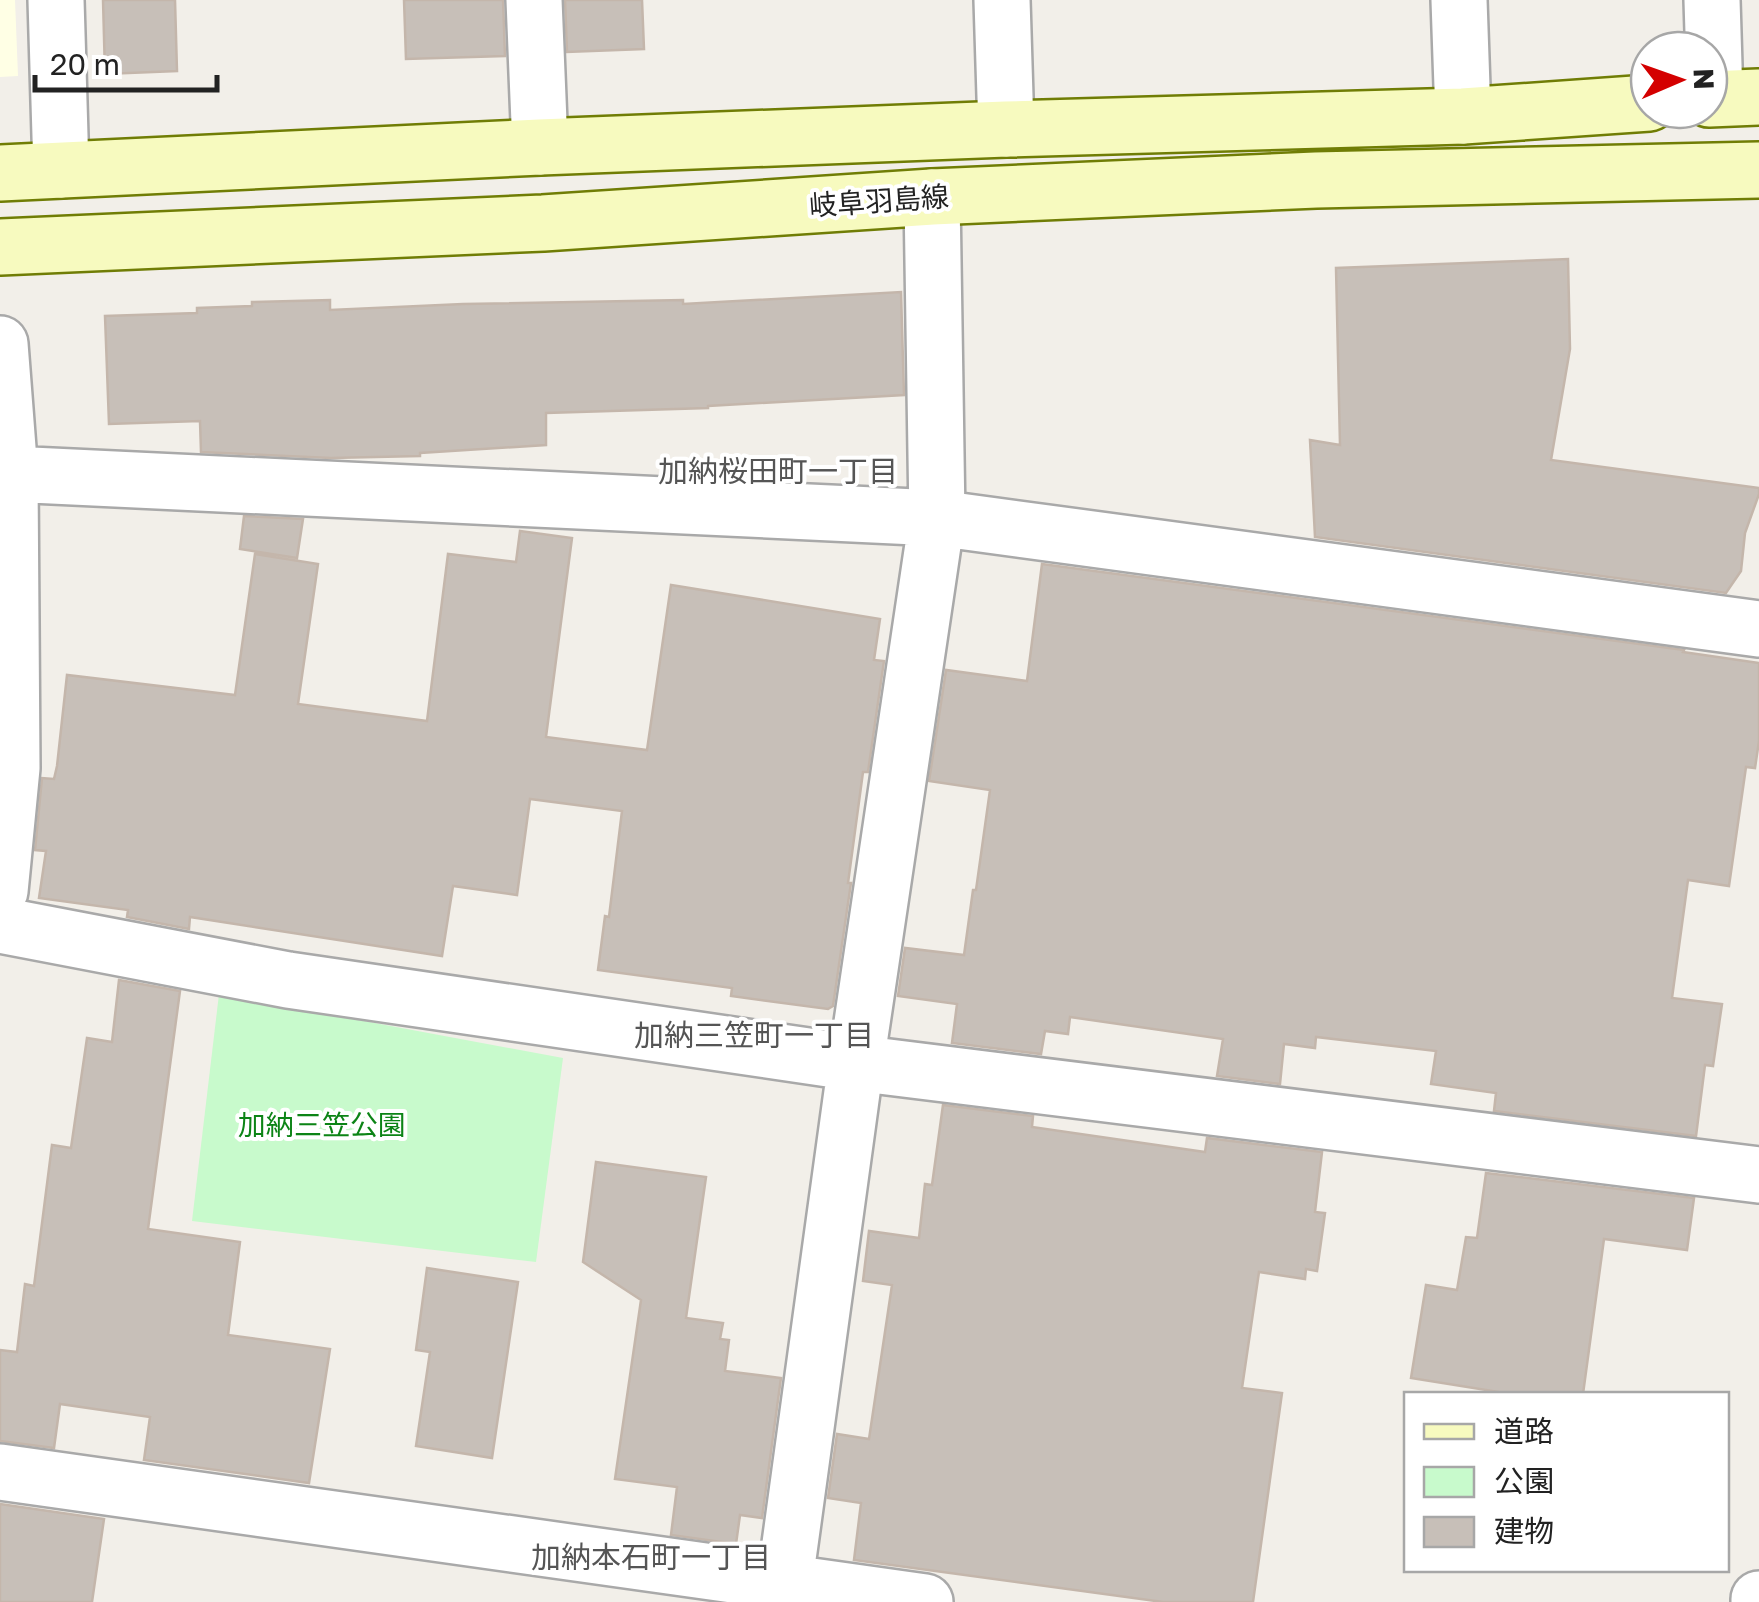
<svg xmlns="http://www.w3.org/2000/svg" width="1759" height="1602" font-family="'Golos Text','Noto Sans JP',sans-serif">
<rect width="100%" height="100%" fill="#f2efe9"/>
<!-- education -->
<path fill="#ffffe5" d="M0 0H15L18 76 0 77Z"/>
<!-- park -->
<path fill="#c8facc" d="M219 994 563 1058 536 1262 192 1221Z"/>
<!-- building -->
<path fill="#c7bfb8" stroke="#c4b6ab" stroke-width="2.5" d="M103 0H175L177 71 105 74Z
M404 0H503L505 56 406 59Z
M565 0H642L644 49 567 52Z
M1568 259 1570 349 1551 460 1759 488V494L1745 533 1741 571 1726 593 1315 537 1310 440 1340 445 1336 268Z
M901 292 904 395 708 406V408L546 413V445L420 453V456L331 458 201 452 200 421 109 424 105 316 197 313V308L252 306V302L330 300V310L463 304 683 300V304Z
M244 516 303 519 297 558 240 549Z
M520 531 572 538 546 737 647 750 671 585 880 619 874 660 884 661 868 772H863L848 883H851L833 1006 828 1009 731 996 732 988 598 970 605 916 609 917 622 811 530 799 517 895 453 886 442 956 190 917 189 929 127 917 128 910 39 898 46 851 35 850 42 778 54 779 57 766 67 675 235 695 255 554 318 564 298 704 427 721 448 554 516 562Z
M1042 564 1684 650 1683 652 1759 663V741L1755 768 1746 767 1729 886 1688 880 1672 998 1722 1004 1713 1066 1705 1065 1696 1136 1494 1111 1496 1093 1431 1084 1436 1051 1316 1037 1315 1048 1284 1044 1280 1084 1217 1076 1223 1039 1070 1017 1068 1034 1045 1031 1041 1054 952 1043 957 1004 898 996 905 948 964 955 973 890H976L990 790 929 781 946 670 1027 681Z
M119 980 180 991 148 1229 240 1242 228 1335 330 1349 309 1483 144 1460 150 1417 60 1404 54 1448 0 1441V1350L17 1352 25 1284 34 1286 52 1145 71 1148 87 1038 112 1042Z
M943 1105 1033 1116 1032 1127 1205 1152 1207 1138 1322 1152 1315 1212 1325 1213 1317 1271 1306 1269 1305 1279 1259 1272 1242 1388 1282 1393 1253 1602H1163L854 1560 861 1503 828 1498 837 1434 869 1439 892 1285 863 1281 869 1231 919 1238 925 1184 932 1185Z
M596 1162 706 1177 686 1318 723 1323 720 1339 729 1340 725 1371 781 1378 762 1518 740 1515 736 1544 671 1535 677 1487 615 1479 641 1300 583 1262Z
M1486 1173 1694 1198 1687 1250 1604 1239 1583 1394H1511L1411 1378 1426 1285 1457 1290 1466 1237 1477 1238Z
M427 1268 518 1282 492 1458 416 1446 430 1352 416 1350Z
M0 1504 104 1519 92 1602H0Z"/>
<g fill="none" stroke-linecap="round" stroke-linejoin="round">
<defs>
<path id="minor" d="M56 0 61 170
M534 0 540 147
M1002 0 1006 129
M1459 0 1463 116
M1712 0 1715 98
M0 344 10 474 12 768 0 891
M10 474 937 518 1759 629
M0 925 288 980 856 1063 1759 1175
M0 1472 925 1602
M782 1602 856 1063 937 518 932 197"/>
<path id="tertiary" d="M1759 1602V1599"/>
<path id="secondary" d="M1709 99 1759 97
M0 173 540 147 1006 129 1463 116 1649 103
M0 247 543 223 932 197 1316 180 1759 170"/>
</defs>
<!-- minor casing -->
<use href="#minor" stroke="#a9a9a9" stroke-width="60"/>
<!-- tertiary casing -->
<use href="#tertiary" stroke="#a9a9a9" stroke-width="60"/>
<!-- secondary casing -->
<use href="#secondary" stroke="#707d05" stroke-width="60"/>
<!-- minor -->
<use href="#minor" stroke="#fff" stroke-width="55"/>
<!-- tertiary -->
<use href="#tertiary" stroke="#fff" stroke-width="55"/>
<!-- secondary -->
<use href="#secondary" stroke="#f7fabf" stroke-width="55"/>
</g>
<g text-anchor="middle" stroke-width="8" stroke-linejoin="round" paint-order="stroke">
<!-- street labels -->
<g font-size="28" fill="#222" stroke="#fff">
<text transform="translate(879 201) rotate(-4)" y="10">岐阜羽島線</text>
</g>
<!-- park labels -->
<g font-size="28" fill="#0c8416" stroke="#fff">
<text x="322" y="1135">加納三笠公園</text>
</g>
<!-- neighbourhood labels -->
<g font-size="30" fill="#555" stroke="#fff">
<text x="778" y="482">加納桜田町一丁目</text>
<text x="754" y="1046">加納三笠町一丁目</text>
<text x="651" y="1568">加納本石町一丁目</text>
</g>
</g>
<!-- legend -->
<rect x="1404" y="1392" width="325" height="180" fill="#ffffff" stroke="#a7a7a7" stroke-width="2.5"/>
<rect x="1424" y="1424" width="50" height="15" fill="#f7fabf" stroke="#a7a7a7" stroke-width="2.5"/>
<text x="1494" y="1442" font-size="30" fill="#222222">道路</text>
<rect x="1424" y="1467" width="50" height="30" fill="#c8facc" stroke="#a7a7a7" stroke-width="2.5"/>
<text x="1494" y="1492" font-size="30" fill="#222222">公園</text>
<rect x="1424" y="1517" width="50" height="30" fill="#c7bfb8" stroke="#a7a7a7" stroke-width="2.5"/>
<text x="1494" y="1542" font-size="30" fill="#222222">建物</text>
<!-- north arrow -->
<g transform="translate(1679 80) rotate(88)"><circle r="48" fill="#ffffff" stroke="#a7a7a7" stroke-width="2.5"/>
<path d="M0-8L18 38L0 25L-18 38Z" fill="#d40000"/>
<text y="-15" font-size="28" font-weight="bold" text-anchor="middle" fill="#222222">N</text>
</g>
<!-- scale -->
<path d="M35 75v15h182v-15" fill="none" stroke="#222222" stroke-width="5"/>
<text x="50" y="75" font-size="30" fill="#222222" stroke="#ffffff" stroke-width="8" paint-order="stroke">20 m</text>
</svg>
